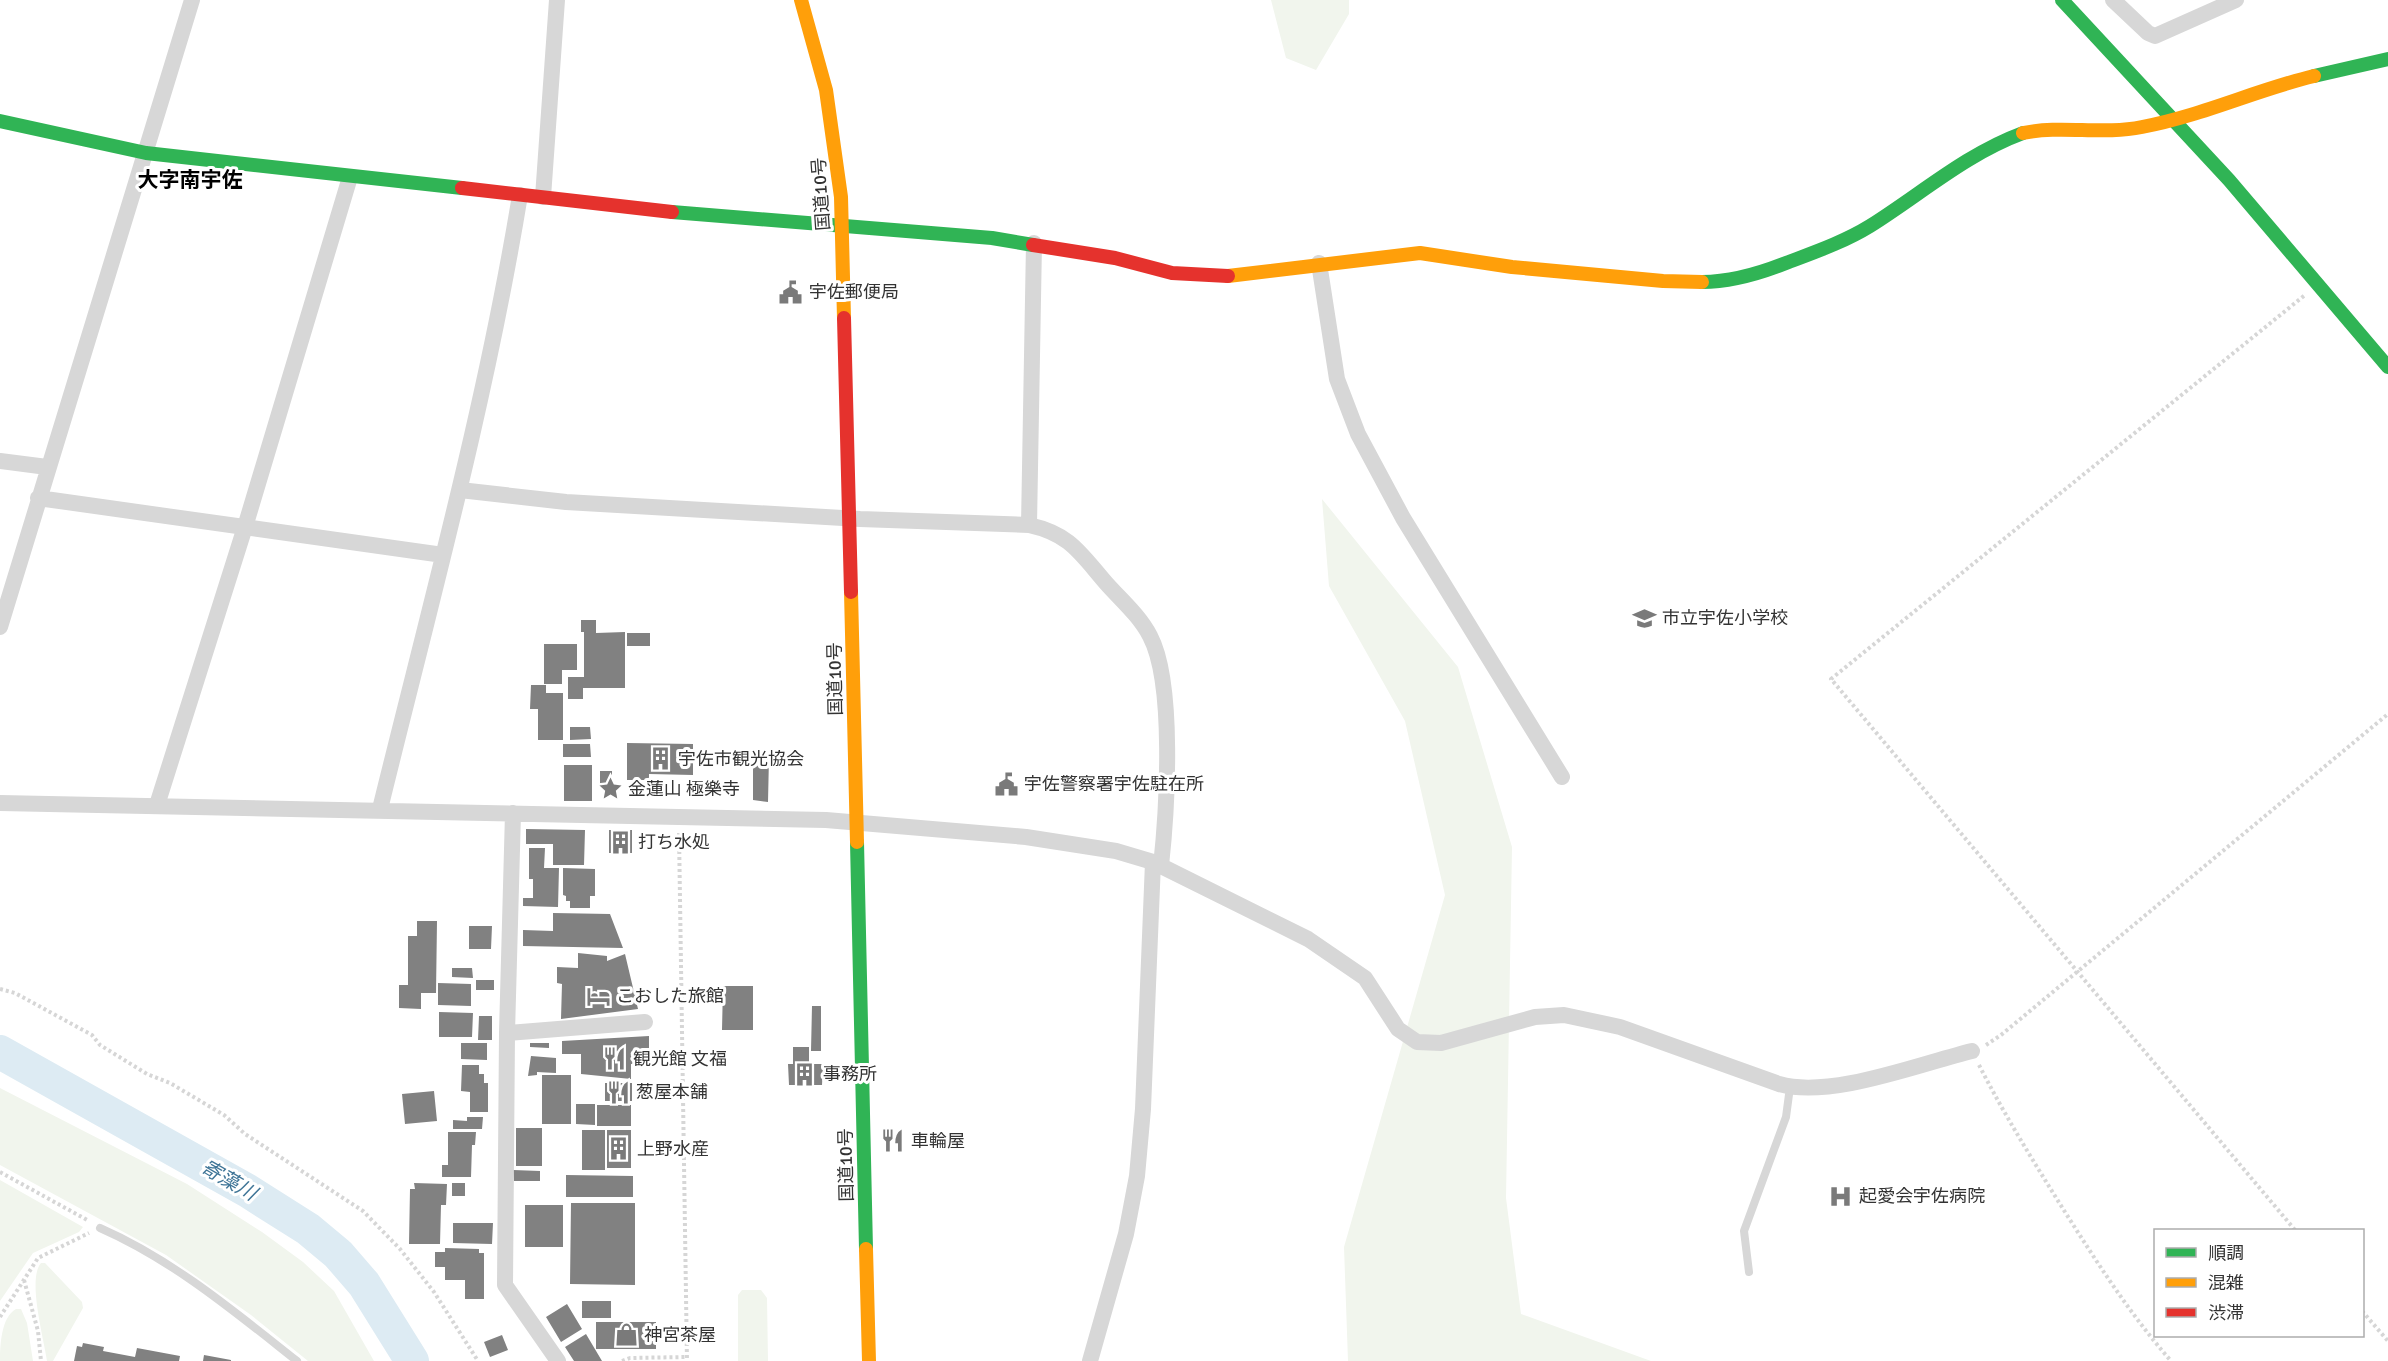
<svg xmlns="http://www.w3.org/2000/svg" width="2388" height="1361" font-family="Signika,'Noto Sans JP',sans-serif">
<rect width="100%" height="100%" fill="#fff"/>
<!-- green -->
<path fill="#f1f5ed" d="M1271 0H1349V14L1316 70 1286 58Z
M1322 499 1458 667 1512 847 1506 1198 1521 1314 1651 1361H1348L1344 1247 1445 895 1405 721 1329 586Z
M0 1088 187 1184 262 1232 303 1262 334 1291 374 1361H308L251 1315 166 1255 0 1165Z
M0 1180 83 1227 79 1232 33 1253 0 1301Z
M41 1263H45L82 1302 83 1308 53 1361H47C44 1339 27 1279 41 1263Z
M742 1290H761L767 1298 768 1361H738V1295Z
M16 1309H21L27 1323 33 1361H0C0 1346 1 1317 16 1309Z"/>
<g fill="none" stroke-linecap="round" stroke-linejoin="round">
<!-- river -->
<path stroke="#ddebf3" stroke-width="34" d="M0 1052 248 1191 308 1229 338 1254 364 1284 412 1361"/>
</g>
<!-- building -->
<path fill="#818181" d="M581 620H596V633L625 632V688H583V699H568V677H584V632H581Z
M627 633H650V646H627Z
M544 644H577V670H562V684H544Z
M531 685H546V693H563V740H538V709H530Z
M570 727H590L591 739 570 740Z
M627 743 693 744V775L649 774V780H627Z
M563 744H590L591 757H563Z
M753 757H769L768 802 753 800Z
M564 765H592V801H564Z
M600 771H612V783H600Z
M526 829 585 830 584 865H553V844H526Z
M609 830H632V853H609Z
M529 848H545L544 868H559L558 907 523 906V898H533V879H529Z
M563 868 595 869V896H590V908H570V901H566V896L563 895Z
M553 913 610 914 623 948 523 946V930L553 931Z
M417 921H437L436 993H421V1009L399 1008V985H408V936H417Z
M469 926H492L491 949H469Z
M578 953 607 956V961L625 954 638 1009 561 1019 562 984 557 983V967L578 968Z
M452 968H472L473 978 452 977Z
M476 980H494V990H476Z
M438 983 471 984V1006L438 1005Z
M723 986H753V1030H722Z
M812 1006H821V1051H811Z
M439 1012 473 1013 472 1037H439Z
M479 1016H492V1040H478Z
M649 1036V1064H631V1079L581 1074V1054H562V1041Z
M461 1043H487V1060L461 1059Z
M530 1043H549V1048L530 1047Z
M793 1047H809V1064H823L822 1085H789L788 1064H793Z
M531 1056 556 1058V1073L537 1072V1075L528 1076Z
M462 1065H479V1074H484V1083H488V1112H470V1092L461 1091Z
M542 1075H571V1124H542Z
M605 1083H632V1101H605Z
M434 1091 437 1121 405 1124 402 1094Z
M576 1104H595V1125L576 1124Z
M597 1105H631V1126H597Z
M467 1117H483L482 1129H453V1120L467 1121Z
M516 1128H542V1166H516Z
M582 1130H605V1170H582Z
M607 1130H631V1168H607Z
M448 1132H476L475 1145H472L471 1177H442V1165H448Z
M513 1170 540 1171V1181H514Z
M566 1175 633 1176V1197H566Z
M414 1183 447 1184 446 1205H441L440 1244H409L410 1189H415Z
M452 1183H465V1196H452Z
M571 1203H635V1285L570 1284Z
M525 1205H563V1247H525Z
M453 1223H493L492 1244 453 1243Z
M445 1248 479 1249V1253H484V1299H465V1280H445V1267H435V1252H445Z
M582 1301H611V1318H582Z
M567 1304 582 1329 561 1342 546 1317Z
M596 1322H656V1349H596Z
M586 1334 602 1361H574L565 1347Z
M502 1335 508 1350 490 1357 484 1342Z
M83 1343 104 1347 103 1351 135 1357 137 1348 180 1356 179 1361H74L77 1346 82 1347Z
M204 1355 231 1360V1361H203Z"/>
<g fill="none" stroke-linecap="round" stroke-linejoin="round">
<!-- path -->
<path stroke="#d6d6d6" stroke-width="4" stroke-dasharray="3 3" stroke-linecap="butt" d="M679 833 687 1361
M0 989 15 993 92 1035 100 1045 147 1074 170 1083 224 1115 245 1134 363 1211 400 1249 434 1292 478 1361
M1986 1045 2001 1035 2388 714
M1979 1065C2005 1116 2035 1164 2065 1212 2098 1264 2130 1314 2171 1361
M0 1172 89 1221
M2295 1230 1831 679 2305 295
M24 1280 38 1331 41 1361
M2362 1311 2388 1341
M0 1317 38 1258 89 1233
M622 1361 630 1358 687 1357"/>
<!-- lane -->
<path stroke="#d7d7d7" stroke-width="8" d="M100 1228C173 1260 235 1312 297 1361
M1749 1272 1744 1231 1786 1117 1790 1087"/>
<!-- street -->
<path stroke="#d7d7d7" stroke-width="16" d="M2113 0 2148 33 2155 36 2236 0
M543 197 557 0
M1319 263 1337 379 1358 434 1403 518 1562 777
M0 461 47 467
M460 490 566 502 860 519 1029 525C1070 534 1080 553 1106 583 1121 600 1139 615 1150 636 1175 683 1167 811 1161 866
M38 498 443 555
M1029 525 1034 243
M0 627 192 0
M0 803 826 820 1026 837 1116 851 1153 862 1308 939 1365 978 1398 1029 1417 1042 1441 1043 1535 1017 1564 1015 1620 1027 1779 1084C1830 1099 1919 1064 1972 1051
M157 805 245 527 350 177
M380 809C430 605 486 403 520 195
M513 813 507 1033 505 1285 558 1361
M507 1033 645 1022
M1090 1361 1126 1234 1137 1176 1143 1109 1153 862"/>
<!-- fast -->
<path stroke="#30b455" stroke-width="14" d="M2062 0 2229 180 2388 367
M2314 76 2388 59
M0 121 146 153 462 188
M672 212 992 238 1033 245
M1702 282C1730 282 1761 273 1786 263 1815 252 1844 242 1870 226 1921 194 1966 154 2023 133
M857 842 866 1249"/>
<!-- slow -->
<path stroke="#ff9f0a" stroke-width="14" d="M801 0 826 90 841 197 844 318
M2023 133C2062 125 2102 135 2142 127 2201 116 2256 90 2314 76
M1228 276 1420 253 1512 267 1663 281 1702 282
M851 592 857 842
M866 1249 869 1361"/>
<!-- jam -->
<path stroke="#e5322d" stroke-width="14" d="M462 188 672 212
M1033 245 1115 258 1172 273 1228 276
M844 318 851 592"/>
</g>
<!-- icons -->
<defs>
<symbol id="civic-bare" viewBox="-9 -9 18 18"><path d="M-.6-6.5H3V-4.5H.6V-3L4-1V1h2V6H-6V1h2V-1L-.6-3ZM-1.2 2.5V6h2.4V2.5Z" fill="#7a7a7a" stroke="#fff" stroke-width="2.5" paint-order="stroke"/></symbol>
<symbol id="school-bare" viewBox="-9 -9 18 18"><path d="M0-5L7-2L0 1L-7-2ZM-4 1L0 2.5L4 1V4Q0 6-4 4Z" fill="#7a7a7a" stroke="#fff" stroke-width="2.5" paint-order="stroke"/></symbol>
<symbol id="building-bare" viewBox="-9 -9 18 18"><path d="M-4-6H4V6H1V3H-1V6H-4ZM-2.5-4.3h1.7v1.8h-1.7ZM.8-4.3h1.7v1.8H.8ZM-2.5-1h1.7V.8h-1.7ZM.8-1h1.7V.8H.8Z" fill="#7a7a7a" stroke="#fff" stroke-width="2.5" paint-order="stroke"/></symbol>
<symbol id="sight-bare" viewBox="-9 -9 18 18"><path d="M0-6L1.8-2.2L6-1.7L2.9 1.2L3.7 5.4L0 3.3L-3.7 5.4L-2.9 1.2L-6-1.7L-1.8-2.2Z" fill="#7a7a7a" stroke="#fff" stroke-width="2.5" paint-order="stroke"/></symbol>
<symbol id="hotel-bare" viewBox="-9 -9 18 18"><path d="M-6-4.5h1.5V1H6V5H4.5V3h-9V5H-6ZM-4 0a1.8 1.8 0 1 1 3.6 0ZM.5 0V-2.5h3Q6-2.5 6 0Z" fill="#7a7a7a" stroke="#fff" stroke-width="2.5" paint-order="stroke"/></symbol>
<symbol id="restaurant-bare" viewBox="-9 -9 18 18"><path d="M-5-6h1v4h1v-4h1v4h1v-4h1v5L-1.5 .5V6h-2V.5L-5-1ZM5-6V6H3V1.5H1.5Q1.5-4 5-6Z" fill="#7a7a7a" stroke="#fff" stroke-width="2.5" paint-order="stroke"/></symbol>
<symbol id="hospital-bare" viewBox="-9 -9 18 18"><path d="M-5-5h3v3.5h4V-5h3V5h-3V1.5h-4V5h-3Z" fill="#7a7a7a" stroke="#fff" stroke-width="2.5" paint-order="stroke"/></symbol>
<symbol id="shop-bare" viewBox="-9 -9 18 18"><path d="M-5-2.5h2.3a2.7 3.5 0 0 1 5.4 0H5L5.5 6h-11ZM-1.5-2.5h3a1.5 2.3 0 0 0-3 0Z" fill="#7a7a7a" stroke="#fff" stroke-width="2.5" paint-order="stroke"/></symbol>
</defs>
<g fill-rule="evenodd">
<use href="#civic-bare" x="774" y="276" width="33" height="33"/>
<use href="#school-bare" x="1628" y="602" width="33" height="33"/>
<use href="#building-bare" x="644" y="742" width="33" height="33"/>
<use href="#civic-bare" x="990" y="768" width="33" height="33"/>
<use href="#sight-bare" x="594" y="772" width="33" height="33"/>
<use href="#building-bare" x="604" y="826" width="33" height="33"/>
<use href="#hotel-bare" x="582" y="980" width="33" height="33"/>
<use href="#restaurant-bare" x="598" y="1042" width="33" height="33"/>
<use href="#building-bare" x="788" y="1058" width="33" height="33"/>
<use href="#restaurant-bare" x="602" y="1076" width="33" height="33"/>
<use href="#restaurant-bare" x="876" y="1124" width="33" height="33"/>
<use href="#building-bare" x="602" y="1132" width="33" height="33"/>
<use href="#hospital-bare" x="1824" y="1180" width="33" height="33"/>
<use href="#shop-bare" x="610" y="1318" width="33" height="33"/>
</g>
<g text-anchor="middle" stroke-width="6" stroke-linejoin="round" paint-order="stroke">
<!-- street labels -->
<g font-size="18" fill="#333" stroke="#fff">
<text transform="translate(821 194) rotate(-94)" y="6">国道10号</text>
<text transform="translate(835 679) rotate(-91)" y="6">国道10号</text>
<text transform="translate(846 1165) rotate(-91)" y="6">国道10号</text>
</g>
<!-- poi labels -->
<g font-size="18" fill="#333" stroke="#fff" text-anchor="start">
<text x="809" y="298">宇佐郵便局</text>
<text x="1662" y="624">市立宇佐小学校</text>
<text x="678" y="765">宇佐市観光協会</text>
<text x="1024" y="790">宇佐警察署宇佐駐在所</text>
<text x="628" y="795">金蓮山 極樂寺</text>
<text x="638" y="848">打ち水処</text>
<text x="616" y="1002">こおした旅館</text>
<text x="633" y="1065">観光館 文福</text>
<text x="823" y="1080">事務所</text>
<text x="636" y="1098">葱屋本舗</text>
<text x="911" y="1147">車輪屋</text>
<text x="637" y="1155">上野水産</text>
<text x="1859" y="1202">起愛会宇佐病院</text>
<text x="644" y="1341">神宮茶屋</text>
</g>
<!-- water labels -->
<g font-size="20" font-style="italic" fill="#3f7597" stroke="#fff">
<text transform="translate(229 1180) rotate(30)" y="7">寄藻川</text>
</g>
<!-- quarter labels -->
<g font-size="21" font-weight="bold" fill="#000" stroke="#fff">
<text x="190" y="187">大字南宇佐</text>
</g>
</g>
<!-- legend -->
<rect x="2154" y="1229" width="210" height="108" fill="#ffffff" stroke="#adadad" stroke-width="1.5"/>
<rect x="2166" y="1248" width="30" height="9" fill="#30b455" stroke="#adadad" stroke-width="1.5"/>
<text x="2208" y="1259" font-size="18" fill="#333333">順調</text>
<rect x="2166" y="1278" width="30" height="9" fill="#ff9f0a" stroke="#adadad" stroke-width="1.5"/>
<text x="2208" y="1289" font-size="18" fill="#333333">混雑</text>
<rect x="2166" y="1308" width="30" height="9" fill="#e5322d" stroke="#adadad" stroke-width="1.5"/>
<text x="2208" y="1319" font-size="18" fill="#333333">渋滞</text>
</svg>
